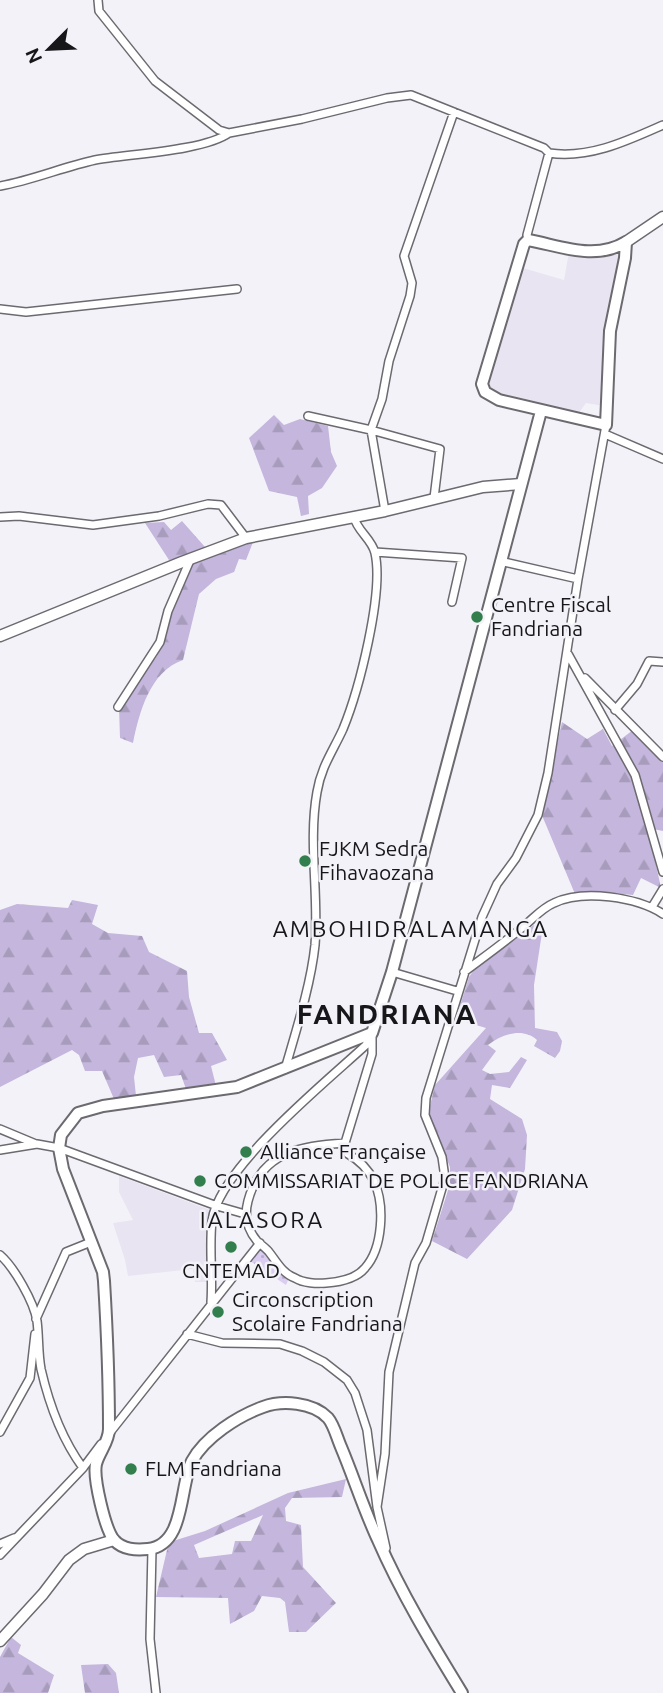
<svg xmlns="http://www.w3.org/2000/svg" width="663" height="1693" font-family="Ubuntu,sans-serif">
<defs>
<pattern id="grass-dots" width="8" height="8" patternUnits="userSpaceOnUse" patternTransform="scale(1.75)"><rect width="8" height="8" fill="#dacdf1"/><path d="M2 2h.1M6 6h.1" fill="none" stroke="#baafce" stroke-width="1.8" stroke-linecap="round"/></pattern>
<pattern id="forest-firs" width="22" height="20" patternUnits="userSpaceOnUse" patternTransform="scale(1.75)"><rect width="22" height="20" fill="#c4b6dc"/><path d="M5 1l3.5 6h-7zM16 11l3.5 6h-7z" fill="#a89cbc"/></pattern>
</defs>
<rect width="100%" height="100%" fill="#f4f2f9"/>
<!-- built -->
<path fill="#e8e4f1" d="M569 252 626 255 604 406 586 403 578 414 495 397 488 388 487 382 523 268 564 280Z
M119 1176 210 1210 209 1282H195L193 1269 128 1276 125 1260 113 1223 133 1220 119 1192Z"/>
<!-- grass -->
<path fill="url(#grass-dots)" d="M261 1248 289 1278 286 1285 250 1261Z"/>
<!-- forest -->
<path fill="url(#forest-firs)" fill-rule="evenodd" d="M274 415 284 425 300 419 328 426 331 452 337 466 322 488 308 496 309 514 301 516 297 497 269 491 249 438Z
M182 521 205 547 253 542 246 560 239 559 234 572 216 579 199 594 183 660C150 671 139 713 133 743L120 738 119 707 157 656 164 620 190 557 169 560 145 523 164 522 171 530Z
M562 722 587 739 603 729 612 746 633 730 663 759V831L648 828 661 888 641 878 633 895 604 892 575 894 541 813Z
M72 900 98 905 92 924 108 933 142 936 149 952 187 971 189 997 199 1033H212L227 1060 211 1066 216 1086 186 1089 181 1075 164 1077 154 1055 138 1058 134 1077 136 1096 114 1099 102 1071H85L79 1055 72 1050 0 1087V910L17 904 68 908Z
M534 925 543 926 534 985 535 1028 557 1032 562 1041 560 1051 555 1058 534 1046 537 1040C523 1027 502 1034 488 1045L496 1051 482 1070 490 1074 509 1072 521 1057 527 1060 510 1088 492 1085 490 1099 522 1119 527 1135 525 1169 512 1210 467 1259 432 1241 450 1184V1167L431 1122 429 1110 435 1085 486 1028 456 1019 469 977 476 967Z
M346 1479 342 1497 292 1498 285 1508 286 1521 301 1525 303 1567 336 1603 306 1632H289L285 1602 280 1598 262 1596 254 1611 230 1624 228 1598 156 1597 167 1550 173 1541 205 1531 288 1493ZM263 1515 251 1541H235L232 1554 199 1558 194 1545Z
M11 1637 21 1645 18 1653 54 1675 48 1693H0V1657Z
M108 1664 116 1673 119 1693H85L81 1665Z"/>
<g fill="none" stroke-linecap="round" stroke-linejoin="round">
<defs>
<path id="minor" d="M98 0 99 11 155 81 219 130 229 133
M0 186C33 180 63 167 95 160 128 154 204 151 229 133L302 119 387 98 411 95 544 148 549 153C589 159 627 141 663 125
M528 240 527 235 549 153
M0 309 26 312 237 289
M308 416 371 430 440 449 434 498
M605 434 663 459
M385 511 371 430 382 399 389 361 410 296 412 283 404 256 454 112
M0 517 19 516 93 525 159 516 208 504 221 505 246 538
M375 552 462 558 452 602
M500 561 578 579
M568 654 635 775 663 872
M585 678 663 757
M118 707 160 642 168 611 191 558
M615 710 637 684 649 661 663 662
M652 907 663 889
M392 972 457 991
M464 972C484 957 505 942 524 926 534 918 542 908 554 903 583 889 637 897 663 914
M285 1069C296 1031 311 984 315 945 319 894 308 842 317 792 321 767 333 751 343 729 359 690 384 593 375 553 372 539 357 531 354 517
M0 1129 36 1144
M345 1143C299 1146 261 1152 248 1201 244 1216 247 1229 257 1241 261 1245 266 1248 269 1252 277 1262 282 1273 295 1278 303 1283 317 1284 326 1283 339 1282 356 1279 365 1268 383 1248 385 1205 374 1181 368 1169 359 1160 348 1154L345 1143 372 1054V1033
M0 1150 37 1144 59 1148 217 1206 245 1214
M0 1255C14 1267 34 1302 37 1321 39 1336 38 1353 41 1369 49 1404 61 1438 83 1468
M211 1302C213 1275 209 1248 212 1221 218 1169 327 1081 366 1045L370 1036
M36 1319 66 1252 91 1242
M187 1334 222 1343 280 1344 302 1351 324 1362 347 1380 355 1393 367 1430 377 1507 386 1548
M0 1432 30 1378 35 1334
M108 1435 260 1243
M377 1507 385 1454 389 1372 415 1263 426 1243 445 1178 442 1157 425 1115 426 1098 482 917 497 884 516 858 538 815 548 773 578 579 606 425
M0 1544 14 1538
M152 1549 150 1639 156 1693
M0 1555 83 1468 101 1444"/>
<path id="tertiary" d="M626 242 663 217
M0 636 182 562 246 538 385 511 483 487 521 484
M0 1641 43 1594 69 1560 84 1549 114 1540"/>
<path id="secondary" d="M528 240C561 246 595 261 626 242L625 258 610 331 606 425 499 400 485 392 482 384 524 244Z
M462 1693C432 1644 401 1593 378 1540 364 1510 354 1478 341 1447 337 1438 334 1425 328 1418 313 1402 282 1400 263 1407 238 1416 205 1437 192 1461 179 1486 186 1545 148 1549 136 1550 123 1550 114 1540 105 1529 93 1478 96 1464 99 1452 109 1442 109 1429 109 1380 107 1331 104 1281L103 1272 63 1169 59 1148 61 1135 78 1113 103 1106 237 1087 372 1033 392 972 541 411"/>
</defs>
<!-- minor casing -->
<use href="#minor" stroke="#6c6a6f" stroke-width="10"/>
<!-- tertiary casing -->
<use href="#tertiary" stroke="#6c6a6f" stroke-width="13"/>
<!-- secondary casing -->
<use href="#secondary" stroke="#6c6a6f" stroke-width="14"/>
<!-- minor -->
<use href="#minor" stroke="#fff" stroke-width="7"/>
<!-- tertiary -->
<use href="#tertiary" stroke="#fff" stroke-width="10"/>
<!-- secondary -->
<use href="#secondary" stroke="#fff" stroke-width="10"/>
</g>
<!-- markers -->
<g fill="#327e4d" stroke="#f4f2f9" stroke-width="2.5">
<circle cx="477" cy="617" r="7"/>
<circle cx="305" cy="861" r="7"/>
<circle cx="246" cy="1152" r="7"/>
<circle cx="200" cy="1181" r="7"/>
<circle cx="231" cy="1247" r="7"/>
<circle cx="218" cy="1312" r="7"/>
<circle cx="131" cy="1469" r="7"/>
</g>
<g text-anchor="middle" stroke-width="5" stroke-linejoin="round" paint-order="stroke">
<!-- poi labels -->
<g font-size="21" fill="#171618" stroke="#f4f2f9" text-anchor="start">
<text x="491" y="612">Centre Fiscal<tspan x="491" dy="24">Fandriana</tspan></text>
<text x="319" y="856">FJKM Sedra<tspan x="319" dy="24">Fihavaozana</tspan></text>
<text x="260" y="1159">Alliance Française</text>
<text x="214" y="1188">COMMISSARIAT DE POLICE FANDRIANA</text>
<text x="231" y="1278" text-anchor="middle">CNTEMAD</text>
<text x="232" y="1307">Circonscription<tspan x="232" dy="24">Scolaire Fandriana</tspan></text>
<text x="145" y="1476">FLM Fandriana</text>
</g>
<!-- neighbourhood labels -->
<g font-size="23" letter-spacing="2" fill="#171618" stroke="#f4f2f9">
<text x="411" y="937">AMBOHIDRALAMANGA</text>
<text x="262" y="1228">IALASORA</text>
</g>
<!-- district labels -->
<g font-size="28" font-weight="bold" letter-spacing="2" fill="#171618" stroke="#f4f2f9">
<text x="387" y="1024">FANDRIANA</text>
</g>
</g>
<!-- north arrow -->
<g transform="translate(49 49) rotate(246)" stroke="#f4f2f9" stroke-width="5" paint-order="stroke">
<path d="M0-5L12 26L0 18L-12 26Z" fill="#171618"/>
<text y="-10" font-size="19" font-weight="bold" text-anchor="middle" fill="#171618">N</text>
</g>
</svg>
